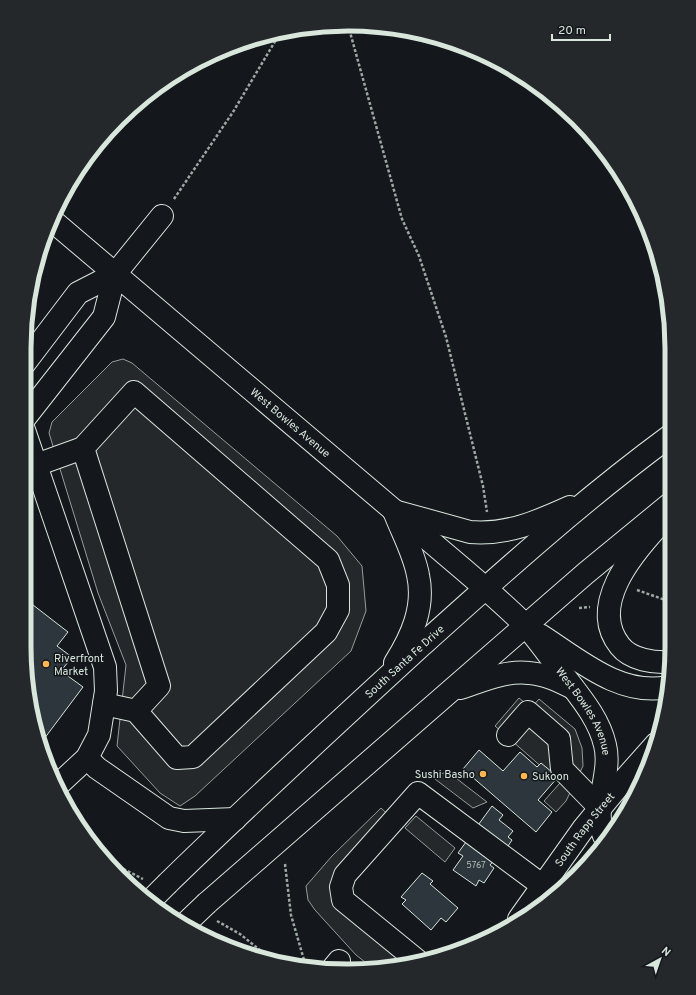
<svg xmlns="http://www.w3.org/2000/svg" width="696" height="995" font-family="Overpass,sans-serif">
<rect width="100%" height="100%" fill="#14181c"/>
<!-- parking -->
<path fill="#24282b" stroke="#939e99" d="M123 359 132 363 337 536 362 566 366 611 351 651 195 796 180 806 160 793 117 746 126 665 98 593 49 433 52 422 112 362Z
M519 698 531 708 539 699 575 729 582 748 583 766 566 801 556 812 544 801 560 783 495 726Z
M448 772 487 802 473 808 431 776Z
M381 808 394 820 354 880 350 892 411 965 370 966 356 955 315 910 308 900 306 886 332 856Z
M416 816 455 848 445 862 405 828Z"/>
<g fill="none" stroke-linecap="round" stroke-linejoin="round">
<!-- stream -->
<path stroke="#363b3e" stroke-width="6" d="M155 903 215 937 230 948"/>
</g>
<!-- building -->
<path fill="#2c363c" stroke="#d8e6dc" d="M24 598 68 632 57 646 72 657 61 671 83 687 41 743 35 731 24 647Z
M479 750 503 771 520 752 537 767 541 763 558 777 538 800 552 812 536 832 463 769Z
M492 806 503 815 499 820 513 831 508 837 512 840 506 849 473 832Z
M466 842 495 859 490 865 494 868 484 883 479 880 476 886 453 870 463 856 458 853Z
M422 873 433 881 430 884 458 908 446 922 441 918 431 930 402 904 406 900 401 897Z"/>
<g fill="none" stroke-linecap="round" stroke-linejoin="round">
<defs>
<g id="minor">
<path d="M24 364 78 293 115 274 162 216"/>
<path d="M24 419 104 317 115 274"/>
<path d="M24 430 105 667 106 691 99 735 87 758 59 784"/>
<path d="M36 465 83 448"/>
<path d="M104 704 136 711 177 758 193 757 326 632 338 610V585L328 560 134 392 83 448 159 686 136 711"/>
<path d="M508 735 528 712 559 739 562 769 600 808"/>
<path d="M87 758 97 768 169 818 184 821 235 819"/>
<path id="s1" d="M519 919 583 829 616 789 656 744"/>
<path d="M419 962 343 900 341 887 345 875 418 793 543 886"/>
<path d="M334 967 339 961"/>
</g>
<g id="major">
<path id="s2" d="M54 222 463 569C484 587 505 605 524 624 539 640 552 660 565 677 581 698 599 719 605 745 613 776 588 813 607 841"/>
<path d="M540 635C578 659 620 697 668 687"/>
</g>
<g id="highway">
<path d="M394 511 470 532C507 535 537 522 570 507"/>
<path d="M394 511C402 532 414 553 418 575 425 607 412 636 395 663"/>
<path d="M659 525C632 554 588 606 620 646 631 660 654 663 671 662"/>
<path d="M460 688C482 681 506 670 529 673 545 674 559 681 573 688"/>
<path id="s3" d="M168 883C251 802 337 723 422 645 502 573 583 500 670 436"/>
<path d="M207 903 586 573 670 504"/>
</g>
</defs>
<!-- minor casing -->
<use href="#minor" stroke="#d8e6dc" stroke-width="24"/>
<!-- major casing -->
<use href="#major" stroke="#d8e6dc" stroke-width="24"/>
<!-- highway casing -->
<use href="#highway" stroke="#d8e6dc" stroke-width="24"/>
<!-- path -->
<path stroke="#9da8a2" stroke-width="2.5" stroke-dasharray="3 2" stroke-linecap="butt" d="M348 25 402 219 419 256 446 337 483 486 487 512
M174 199 233 112 280 33
M637 590 671 602
M579 608 590 607
M110 862 143 879
M285 864 291 915 304 960 300 967
M217 921 240 934 271 959"/>
<!-- minor -->
<use href="#minor" stroke="#14181c" stroke-width="22"/>
<!-- major -->
<use href="#major" stroke="#14181c" stroke-width="22"/>
<!-- highway -->
<use href="#highway" stroke="#14181c" stroke-width="22"/>
<defs>
<path id="highway-bridge" d="M150 901 168 883
M186 923 207 903"/>
</defs>
<!-- highway-bridge casing -->
<use href="#highway-bridge" stroke="#d8e6dc" stroke-width="24" stroke-linecap="butt"/>
<!-- highway-bridge -->
<use href="#highway-bridge" stroke="#14181c" stroke-width="22"/>
</g>
<!-- markers -->
<g fill="#ffb74d" stroke="#14181c" stroke-width="1.5">
<circle cx="46" cy="664" r="4"/>
<circle cx="483" cy="774" r="4"/>
<circle cx="524" cy="776" r="4"/>
</g>
<g text-anchor="middle" stroke-width="3" stroke-linejoin="round" paint-order="stroke">
<!-- number labels -->
<g font-size="9" fill="#adbab4">
<text x="476" y="868">5767</text>
</g>
<!-- street labels -->
<g font-size="11" fill="#d8e6dc" stroke="#14181c">
<text dy="4" stroke="none"><textPath href="#s2" startOffset="310">West Bowles Avenue</textPath></text>
<text dy="4" stroke="none"><textPath href="#s3" startOffset="324">South Santa Fe Drive</textPath></text>
<text dy="4" stroke="none"><textPath href="#s2" startOffset="725">West Bowles Avenue</textPath></text>
<text dy="4" stroke="none"><textPath href="#s1" startOffset="111">South Rapp Street</textPath></text>
</g>
<!-- poi labels -->
<g font-size="11" fill="#d8e6dc" stroke="#14181c" text-anchor="start">
<text x="54" y="662">Riverfront<tspan x="54" dy="13">Market</tspan></text>
<text x="475" y="778" text-anchor="end">Sushi Basho</text>
<text x="532" y="780">Sukoon</text>
</g>
</g>
<!-- crop -->
<path d="M0 0H696V995H0ZM348 31H348A317 317 0 0 1 665 348V647A317 317 0 0 1 348 964H348A317 317 0 0 1 31 647V348A317 317 0 0 1 348 31Z" fill="#24282b" fill-rule="evenodd"/>
<path fill="none" stroke="#d8e6dc" stroke-width="5" d="M348 31H348A317 317 0 0 1 665 348V647A317 317 0 0 1 348 964H348A317 317 0 0 1 31 647V348A317 317 0 0 1 348 31Z"/>
<!-- north arrow -->
<g transform="translate(660 959) rotate(40)" stroke="#14181c" stroke-width="3" paint-order="stroke">
<path d="M0-3L7 15L0 10L-7 15Z" fill="#d8e6dc"/>
<text y="-6" font-size="11" font-weight="bold" text-anchor="middle" fill="#d8e6dc">N</text>
</g>
<!-- scale -->
<path d="M552 34v6h58v-6" fill="none" stroke="#d8e6dc" stroke-width="2"/>
<text x="558" y="34" font-size="12" fill="#d8e6dc" stroke="#14181c" stroke-width="3" paint-order="stroke">20 m</text>
</svg>
